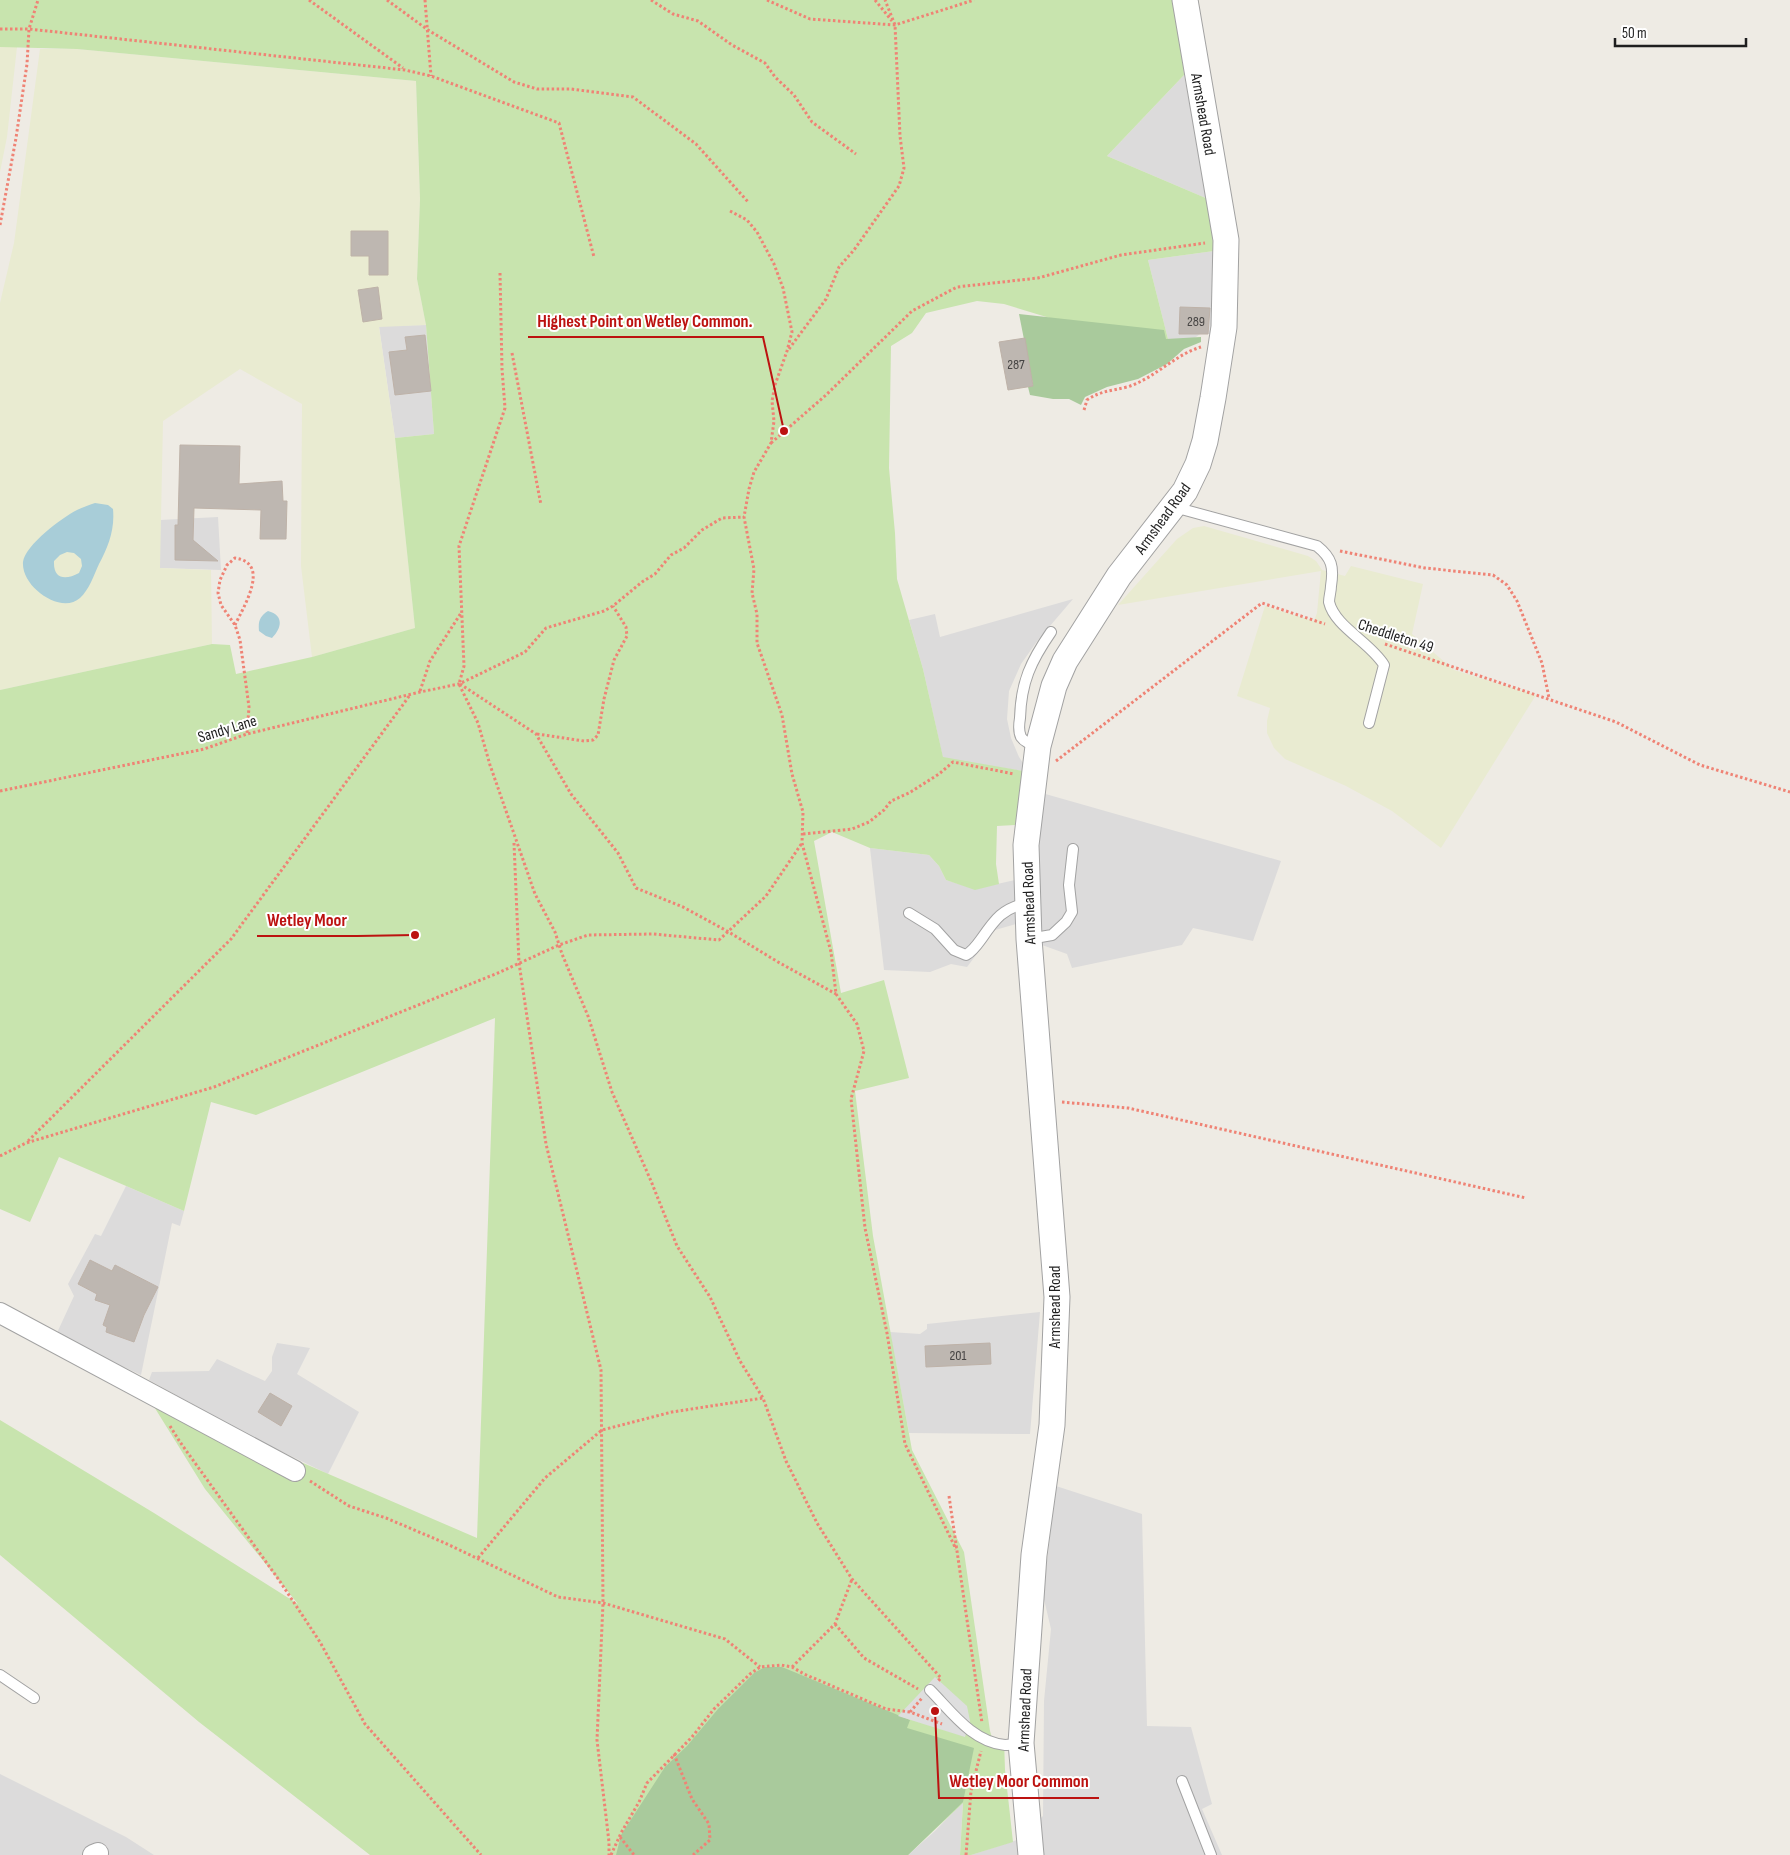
<svg xmlns="http://www.w3.org/2000/svg" width="1790" height="1855" font-family="'Sofia Sans Condensed',sans-serif">
<rect width="100%" height="100%" fill="#eeebe4"/>
<!-- residential -->
<path fill="#dcdbdb" d="M1184 75 1208 199 1107 156Z
M1214 251 1213 334H1200L1172 355 1148 260Z
M426 325 434 434 395 438 379 326Z
M218 517 221 570 160 568V520Z
M1073 599 1038 640 1021 664 1009 691 1007 719 1011 738 1019 757 1029 772 943 758 923 669 909 620 935 614 940 637Z
M1042 793 1281 861 1253 941 1193 928 1182 945 1072 968 1067 954 1042 945 1036 862Z
M870 848 929 855 939 866 946 880 975 889 1015 880 1016 924 995 930 967 967 951 964 930 972 884 970Z
M126 1186 184 1211 180 1226 172 1223 141 1375 56 1335 74 1296 68 1284 95 1234 101 1236Z
M1040 1312 1030 1434 909 1433 890 1332 920 1334 927 1329V1324Z
M277 1343 310 1348 297 1374 359 1412 328 1474 250 1436 149 1380 152 1372 209 1371 217 1359 265 1381 272 1371V1357Z
M1056 1486 1142 1514 1147 1726 1191 1727 1212 1804 1202 1809 1222 1855H971L1017 1840 1043 1816 1044 1701 1051 1629 1043 1595Z
M0 1774 126 1837 154 1855H0Z
M963 1802 960 1855H908L935 1831Z"/>
<!-- farmland -->
<path fill="#e9ebd1" d="M0 47H17L7 137 0 172Z
M40 49H77L416 81 420 199 417 279 426 325 379 327 395 438 415 628 312 657 301 566 302 404 240 369 163 421 160 568 211 570 212 644 0 690V303L14 243Z
M1204 526 1308 556 1316 561 1322 570 1345 576 1351 566 1423 584 1412 634 1454 670 1536 695 1441 848 1392 811 1346 786 1285 759 1274 748 1267 733V721L1270 708 1237 696 1265 606 1314 621 1317 613 1321 571 1118 605 1177 539 1193 528Z"/>
<!-- grass -->
<path fill="#c8e4ae" d="M0 0H1177L1184 75 1107 156 1208 199 1214 251 1148 260 1172 355 1004 304 977 301 926 313 912 333 891 346 889 468 895 533 897 579 923 669 943 757 1029 772 1015 825 997 826 996 864 999 884 975 890 946 880 939 866 929 855 870 848 832 832 814 841 841 993 884 980 909 1078 855 1091 873 1236 912 1450 964 1552 990 1731 992 1738 998 1740 1004 1739 1005 1770 1013 1842 971 1855H960L963 1803 908 1855H370L199 1722 0 1555V1420L154 1513 298 1604 205 1489 153 1405 293 1482 303 1463 477 1538 495 1018 256 1115 211 1102 184 1211 59 1157 30 1222 0 1209V690L212 644 230 645 236 674 312 657 415 628 395 438 434 434 426 325 417 279 420 199 416 81 77 49 0 47Z"/>
<!-- forest -->
<path fill="#a9ca9c" d="M1019 314 1164 330 1166 339 1201 337V342L1184 349 1167 364 1138 379 1107 387 1085 397 1081 405 1069 399H1053L1030 395 1028 387 1033 385Z
M765 1667H782L910 1720 907 1728 974 1748 963 1802 908 1855H616L621 1835 665 1767 687 1746 718 1709 754 1673Z"/>
<!-- parking -->
<path fill="#dedede" d="M935 1677 967 1706 970 1721 965 1737 898 1716Z"/>
<!-- water -->
<path fill="#a8cdd8" fill-rule="evenodd" d="M95 503 108 505 113 509C115 530 108 547 99 564 94 575 89 590 80 598 61 615 21 587 23 562 25 545 63 517 77 510 83 507 89 505 95 503ZM67 552 74 553 81 559 82 566 79 573C66 580 53 580 54 561L60 555Z
M268 611C284 615 282 628 272 638L266 636 259 631C258 621 260 616 268 611Z"/>
<!-- building -->
<path fill="#beb7b1" stroke="#beb2a8" d="M351 231H388V275H369V256H351Z
M378 287 382 319 363 322 358 290Z
M1180 307 1210 308 1208 334H1179Z
M425 335 431 391 395 395 389 352 407 350 405 337Z
M1025 338 1033 386 1008 390 999 342Z
M180 445 240 446 239 484 282 481 283 501H287L286 539H260L261 510 194 508 193 540 218 561 175 560V525H178Z
M90 1260 112 1271 115 1265 158 1287 144 1315 134 1342 106 1332 107 1327 103 1325 110 1305 95 1300 97 1294 78 1284Z
M990 1343 991 1364 926 1367 925 1346Z
M270 1393 292 1406 281 1426 258 1412Z"/>
<g fill="none" stroke-linecap="round" stroke-linejoin="round">
<defs>
<path id="service" d="M1174 507 1317 546C1332 558 1334 567 1331 586 1331 591 1329 597 1329 602 1335 627 1370 642 1384 665L1369 723
M1038 746C1032 744 1025 743 1021 737 1018 731 1019 724 1020 718 1021 682 1031 661 1051 632
M909 913 935 929 954 950 966 955C973 951 977 945 982 938 995 919 1003 908 1027 903
M1029 939 1052 935 1066 922 1072 912 1069 885 1073 849
M0 1675 34 1698
M930 1690C951 1711 972 1742 1005 1745 1010 1745 1015 1744 1020 1743
M1182 1781 1211 1855"/>
<path id="minor" d="M0 1313 295 1471
M93 1855 98 1853"/>
<path id="tertiary" d="M1031 1855 1021 1743 1034 1555 1052 1425 1057 1297 1029 939 1026 845 1038 746 1054 686 1065 661 1119 576 1185 491 1198 464 1205 441 1213 398 1224 327 1226 240 1185 0"/>
</defs>
<!-- service casing -->
<use href="#service" stroke="#a2a2a2" stroke-width="12"/>
<!-- minor casing -->
<use href="#minor" stroke="#a2a2a2" stroke-width="22"/>
<!-- tertiary casing -->
<use href="#tertiary" stroke="#a2a2a2" stroke-width="27"/>
<!-- path -->
<path stroke="#ef8375" stroke-width="3" stroke-dasharray="2.5 2.5" stroke-linecap="butt" d="M309 0 403 68
M387 0 428 30 514 82 537 89H571L633 97 696 144 749 203
M425 0 431 76
M651 0 673 14 698 21 732 45 765 63 775 77 794 95 812 122 856 154
M767 0 810 19 895 25 974 0
M875 0 892 21
M0 29H29L405 70 431 76 559 123 594 257
M730 211 747 220 757 232 774 264 783 288 792 332 787 351 775 385 772 401 774 421 771 443 754 472 749 489 744 517 754 569 752 593 757 614V643L782 715 792 774 803 812 802 843 831 952 836 994 857 1024 864 1051 851 1099 865 1228 887 1333 905 1444 956 1549
M0 225 16 138 27 64 29 29 38 0
M500 273 502 369 505 408 459 546 464 666 459 684 478 723 490 765 535 894 555 932 562 954 588 1016 612 1092 651 1181 677 1246 710 1297 740 1361 763 1398 786 1461 817 1523 852 1579 941 1678 938 1681
M789 349 826 299 839 267 854 250 899 186 904 168 900 136 895 25 885 0
M512 353 541 505
M1084 410 1087 400C1100 391 1111 391 1127 387 1154 379 1174 355 1201 347
M771 443 826 395 912 311 957 287 1038 278 1121 255 1205 243
M1340 551 1425 568 1493 575 1507 585 1517 601 1542 663 1549 698
M235 625C244 606 271 563 235 558L227 565 220 580 218 593 221 605 235 625 240 640 249 707 247 734
M1385 644 1616 722 1700 765 1790 792
M460 684 536 734 571 794 618 853 636 888 683 907 727 931 778 962 836 994
M420 691 430 661 461 613
M537 734 584 741 593 740 598 735 604 699 614 660 627 636 626 627 613 606
M1056 761 1262 603 1325 624
M0 791 204 749 247 734 420 692 459 684 525 652 546 628 604 611 613 606 642 582 655 574 671 555 684 548 702 530 722 518 744 517
M803 834 852 829 869 822 884 810 891 801 909 793 939 774 953 762 1014 774
M514 843 519 963 546 1144 601 1370 603 1603 597 1740 609 1842V1855
M1062 1102 1128 1108 1526 1198
M28 1141 231 939 410 695
M0 1156 26 1143 214 1087 498 973 559 945 588 935 653 934 719 940 766 896 802 843
M170 1426 180 1442 279 1580 320 1642 365 1724 481 1855
M310 1481 349 1506 386 1518 445 1543 558 1597 603 1603 725 1639 760 1667
M949 1496 982 1723
M478 1558 545 1478 602 1430 672 1412 763 1398
M835 1624 864 1658 918 1689
M792 1667 835 1624 852 1579
M910 1712 922 1698
M674 1754 692 1799 709 1824 710 1840 693 1855
M620 1837 634 1855
M611 1855 621 1833 639 1802 647 1783 692 1737 714 1709 750 1674 760 1667 781 1665 792 1667 804 1674 886 1709 910 1712 942 1724
M966 1855 971 1791 981 1751"/>
<!-- service -->
<use href="#service" stroke="#fff" stroke-width="10"/>
<!-- minor -->
<use href="#minor" stroke="#fff" stroke-width="20"/>
<!-- tertiary -->
<use href="#tertiary" stroke="#fff" stroke-width="25"/>
</g>
<g text-anchor="middle" stroke-width="4" stroke-linejoin="round" paint-order="stroke">
<!-- number labels -->
<g font-size="14" fill="#464443">
<text x="1196" y="326">289</text>
<text x="1016" y="369">287</text>
<text x="958" y="1360">201</text>
</g>
<!-- street labels -->
<g font-size="16" fill="#1e1e1e" stroke="#fff">
<text transform="translate(1204 114) rotate(80)" y="6">Armshead Road</text>
<text transform="translate(1162 518) rotate(-54)" y="6">Armshead Road</text>
<text transform="translate(1396 635) rotate(18)" y="6">Cheddleton 49</text>
<text transform="translate(227 728) rotate(-17)" y="6">Sandy Lane</text>
<text transform="translate(1028 903) rotate(-92)" y="6">Armshead Road</text>
<text transform="translate(1054 1307) rotate(-90)" y="6">Armshead Road</text>
<text transform="translate(1024 1710) rotate(-88)" y="6">Armshead Road</text>
</g>
</g>
<!-- callouts -->
<path fill="none" stroke="#bc1210" stroke-width="2" d="M784 431L763 337H528M415 935L357 936H257M935 1711L939 1798H1099"/>
<g fill="#bc1210" stroke="#fff" stroke-width="2">
<circle cx="784" cy="431" r="5"/>
<circle cx="415" cy="935" r="5"/>
<circle cx="935" cy="1711" r="5"/>
</g>
<g font-size="18" text-anchor="middle" font-weight="bold" fill="#bc1210" stroke="#fff" stroke-width="4" stroke-linejoin="round" paint-order="stroke">
<text x="645" y="327">Highest Point on Wetley Common.</text>
<text x="307" y="926">Wetley Moor</text>
<text x="1019" y="1787">Wetley Moor Common</text>
</g>
<!-- scale -->
<path d="M1615 38v8h131v-8" fill="none" stroke="#1e1e1e" stroke-width="2.5"/>
<text x="1622" y="38" font-size="15" fill="#1e1e1e" stroke="#ffffff" stroke-width="4" paint-order="stroke">50 m</text>
</svg>
